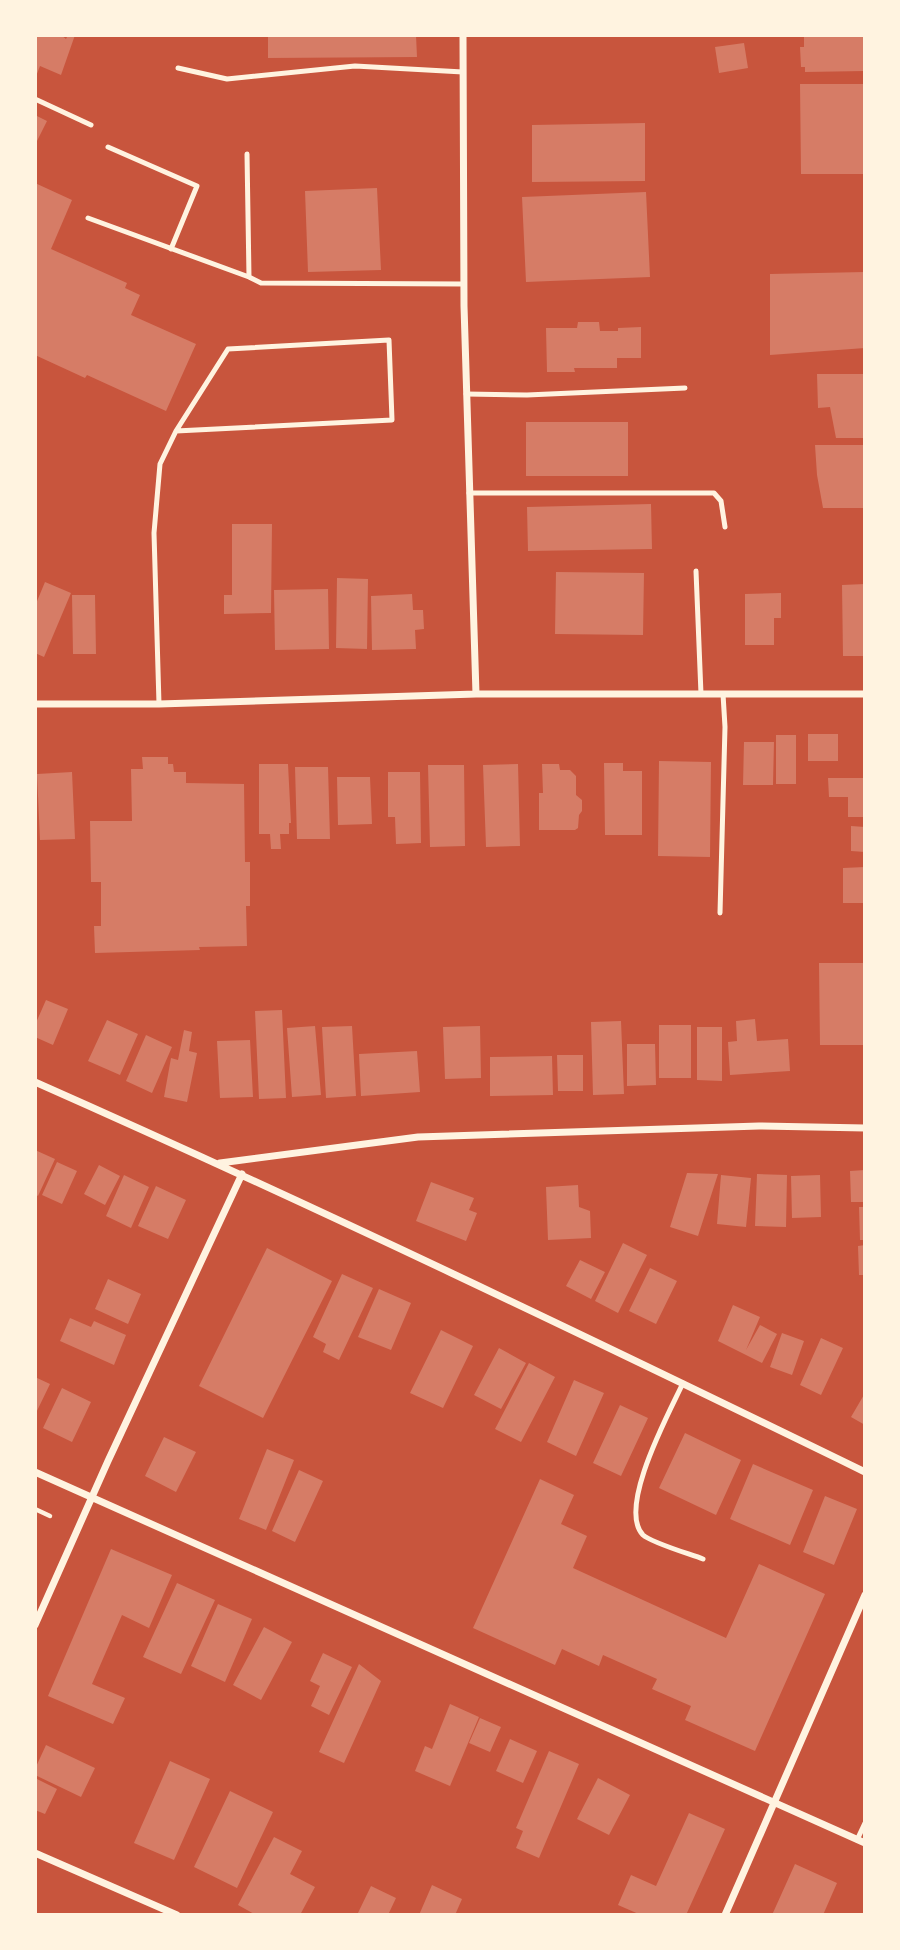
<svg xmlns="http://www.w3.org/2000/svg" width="900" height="1950" font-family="'Noto Sans',sans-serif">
<rect width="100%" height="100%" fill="#c8553d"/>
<!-- building -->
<path fill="#d67c66" d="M35 35H61L66 39 68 35H75L61 75 40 66 35 79Z
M268 35H416L417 57 268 58Z
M804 35H865V71L805 72V67H801L800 47H804Z
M744 43 748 68 719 73 715 47Z
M800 84H865V174H801Z
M35 115 47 121 35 145Z
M645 123V181L532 182V125Z
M35 183 72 200 51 249 127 283 125 288 140 295 131 315 196 344 166 411 87 375 85 378 35 355Z
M377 188 381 270 308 272 305 191Z
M646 192 650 277 526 282 522 197Z
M865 272V348L770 355V274Z
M578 322H599L600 331H618V328L641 327V358H617V368H574L575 372H547L546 328H577Z
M817 374H865V438H836L830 407 818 408Z
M526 422H628V476H526Z
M815 445H865V508H823L817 475Z
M651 504 652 549 528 551 527 507Z
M232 524H272L271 613 224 614V595H232Z
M556 572 644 573 643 635 555 634Z
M337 578 368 579 367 649 336 648Z
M45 582 71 593 44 657 35 653V606Z
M865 584V656H843L842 585Z
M328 589 329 649 275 650 274 590Z
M781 593V618H774V645H745V594Z
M412 594 413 610H423L424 629 415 630 416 649 372 650 371 596Z
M72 595H95L96 654H73Z
M808 734H838V761H808Z
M776 735H796V784H776Z
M744 742H774L773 785H743Z
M142 757H168V764H173L174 772H186V783L244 784 245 862H250V906H246L247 946 199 947 200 950 95 953 94 926H101V882H91L90 821H132L131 769H143Z
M659 761 711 762 710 857 658 856Z
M604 763H623V771H642V835H605Z
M259 764H288L291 823H289V834H280L281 849H271L270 834H259Z
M518 764 520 846 486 847 483 765Z
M542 764H559L560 770H570L576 776V795L582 800V811L579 815 578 828 575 830H539V793H543Z
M428 765H464L465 846 430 847Z
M295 767H328L330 839H297Z
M72 772 75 839 40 840 37 774Z
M388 772H420L421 843 396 844 395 817H388Z
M337 777H370L372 824 338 825Z
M828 778H865V817H848V797H829Z
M851 826 865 827V852L851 851Z
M865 867V903H843V868Z
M819 963H864L865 1045H820Z
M46 1000 68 1009 53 1045 35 1037V1025Z
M282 1010 286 1098 259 1099 255 1011Z
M755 1019 757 1041 788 1039 790 1071 730 1075 728 1042 737 1041 736 1021Z
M107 1020 138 1034 120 1075 88 1061Z
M621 1021 624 1094 593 1095 591 1022Z
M659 1025H691V1078H659Z
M315 1026 321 1095 292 1097 287 1028Z
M352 1026 356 1096 326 1098 322 1027Z
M480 1026 481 1078 445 1079 443 1027Z
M697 1027H722V1081L697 1080Z
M184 1030 192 1032 189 1051 197 1053 187 1102 164 1097 171 1058 178 1060Z
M146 1035 172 1047 152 1093 126 1081Z
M250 1040 253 1097 220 1098 217 1041Z
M627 1044H655L656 1085 627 1086Z
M417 1051 420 1092 361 1096 359 1054Z
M557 1055H583V1091H558Z
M552 1056 553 1095 490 1096V1057Z
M35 1150 55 1159 38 1196 35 1194Z
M57 1162 77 1171 62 1204 42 1195Z
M99 1165 120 1176 105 1205 84 1194Z
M865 1170V1202H851L850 1171Z
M687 1173 718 1174 698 1236 670 1227Z
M757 1174 787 1175 786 1227 755 1226Z
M124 1175 149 1187 131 1228 106 1216Z
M721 1175 751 1178 746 1227 717 1224Z
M820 1175 821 1217 792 1218 791 1176Z
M431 1182 474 1198 469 1210 477 1213 466 1241 416 1221Z
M578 1185 579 1207 590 1211 591 1238 548 1240 546 1187Z
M156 1186 186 1200 168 1239 138 1226Z
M859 1207H865V1240H860Z
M623 1243 647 1255 618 1313 595 1301Z
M865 1245V1275H859L858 1246Z
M267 1248 332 1281 263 1418 199 1386Z
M580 1260 605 1272 591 1299 566 1286Z
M650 1268 677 1281 656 1324 629 1311Z
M342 1274 373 1288 339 1360 323 1352 326 1344 313 1337Z
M108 1279 141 1294 128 1324 95 1309Z
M379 1289 411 1303 391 1350 358 1337Z
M733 1305 760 1317 746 1350 760 1325 777 1334 762 1363 718 1341Z
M70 1318 91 1327 94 1321 126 1335 114 1365 60 1341Z
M441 1330 473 1346 443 1408 410 1393Z
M782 1333 804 1341 792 1375 770 1367Z
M821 1338 843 1348 821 1395 800 1385Z
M499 1348 526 1363 501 1409 474 1395Z
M529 1363 555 1377 521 1442 495 1429Z
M35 1377 50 1384 35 1415Z
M574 1380 604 1393 576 1456 547 1442Z
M62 1388 91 1402 72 1442 43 1428Z
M865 1393V1425L851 1417Z
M620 1405 648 1418 621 1476 593 1463Z
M685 1433 741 1460 716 1515 659 1488Z
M164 1437 196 1452 176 1492 145 1476Z
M267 1449 294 1460 266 1530 239 1519Z
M753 1464 813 1490 790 1545 730 1519Z
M299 1470 323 1481 295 1542 272 1531Z
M540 1479 574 1495 561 1524 587 1536 573 1568 726 1638 759 1564 825 1594 755 1751 685 1720 691 1706 652 1689 657 1679 603 1655 599 1666 562 1649 555 1665 473 1628Z
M825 1496 857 1509 834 1565 803 1552Z
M111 1549 172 1575 149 1628 122 1615 92 1684 125 1698 113 1724 48 1696Z
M177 1583 215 1600 181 1674 143 1657Z
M218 1604 252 1619 225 1682 191 1666Z
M264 1627 292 1642 261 1700 233 1685Z
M323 1653 352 1667 329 1715 311 1706 320 1686 310 1681Z
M359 1664 381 1681 344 1763 319 1752Z
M450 1704 479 1717 450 1786 415 1771 425 1746 432 1749Z
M480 1718 501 1727 490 1752 469 1743Z
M510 1739 537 1751 523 1783 496 1771Z
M46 1745 95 1768 81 1797 35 1775V1769Z
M549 1751 579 1764 539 1858 516 1848 523 1831 516 1828Z
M170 1761 210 1779 174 1860 134 1843Z
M35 1778 57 1789 45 1814 35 1810Z
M598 1778 630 1795 609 1835 577 1819Z
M230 1791 273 1812 237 1888 194 1867Z
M689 1813 725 1829 686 1915H641L618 1905 631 1875 656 1886Z
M274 1837 302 1851 290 1874 315 1887 300 1915H256L238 1905Z
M795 1864 837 1883 823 1915H772Z
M432 1885 462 1899 455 1915H419Z
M371 1886 396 1898 388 1915H357Z"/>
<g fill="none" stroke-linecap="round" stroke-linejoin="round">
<!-- path -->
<path stroke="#fff3e0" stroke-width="4.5" d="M35 1509 50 1516"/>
<!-- service -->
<path stroke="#fff3e0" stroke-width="5" d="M178 68 227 79 355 66 463 72
M35 99 91 125
M108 147 197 186 171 249
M247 154 249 277 261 283 463 284
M88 218 249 277
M466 394 527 395 685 388
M469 493H714L721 501 725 527
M696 571 701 694
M159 704 154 533 160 464 176 431 228 349 389 340 392 420 176 431
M720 913 725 727 723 694
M683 1383C669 1413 617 1508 643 1535 652 1543 690 1554 703 1559
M857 1840 865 1823"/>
<!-- minor -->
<path stroke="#fff3e0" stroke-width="7" d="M463 35 464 306 476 694
M35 704H159L476 694H865
M35 1082C315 1206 590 1338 865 1472
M220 1163 418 1137 759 1126 865 1128
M35 1472 865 1843
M35 1625 108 1461 242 1174
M35 1853 177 1915
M725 1915 865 1595"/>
</g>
<!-- border -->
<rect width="900" height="1950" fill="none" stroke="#fff3e0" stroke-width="74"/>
</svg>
